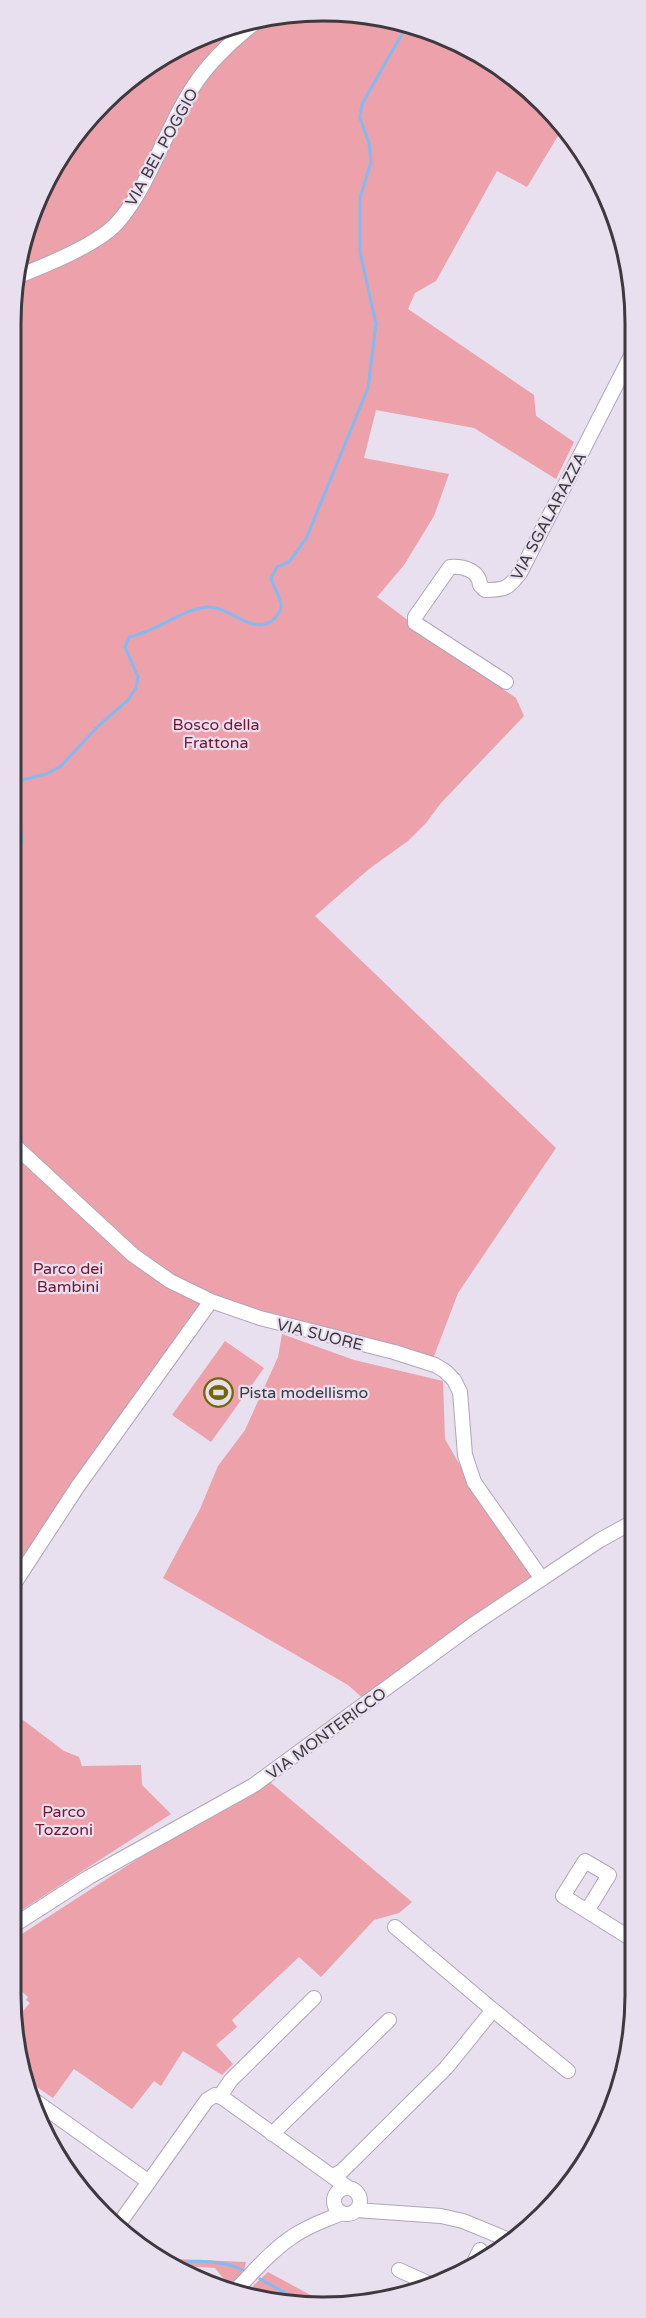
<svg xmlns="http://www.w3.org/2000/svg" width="646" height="2318" font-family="'Varela Round',sans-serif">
<rect width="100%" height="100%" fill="#e8dfef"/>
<!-- green -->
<path fill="#eda1aa" d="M384 16 479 52 558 117 564 126 527 187 497 171 436 281 415 293 408 309 534 395 536 416 574 442 556 479 474 428 376 410 364 458 449 474 434 516 404 565 377 597 465 663 516 698 524 716 441 803 426 823 408 841 369 869 315 916 556 1148 458 1293 431 1364 208 1299 192 1314 12 1584 16 262 63 150 149 63 262 17Z
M282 1334 354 1360 443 1381 445 1439 485 1509 541 1583 365 1700 348 1685 163 1578 200 1509 218 1466 245 1430 278 1357Z
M225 1341 264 1368 211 1442 172 1415Z
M11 1711 64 1751 79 1757 82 1766 141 1765 142 1785 171 1814 11 1917Z
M264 1777 412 1902 399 1913 374 1920 321 1977 299 1957 232 2020 237 2027 216 2045 233 2064 222 2075 183 2051 161 2086 154 2081 132 2109 74 2069 53 2098 28 2081 15 2020 30 2003 26 2000 28 1997 18 1988 22 1983 11 1973V1941Z
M176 2259 246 2262 244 2271 231 2288 215 2268 183 2266 176 2269 168 2263Z
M268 2272 327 2304 302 2307 258 2295 253 2286Z"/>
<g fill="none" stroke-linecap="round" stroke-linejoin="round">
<!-- stream -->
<path stroke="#82bbf4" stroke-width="3" d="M15 784 22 780 46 774 61 766 98 726 128 700 136 688 138 677 125 647 129 637C157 632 179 610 207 607 229 605 256 640 276 617 279 613 282 608 281 604 280 596 273 586 271 578L277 567 289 562 306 539 368 388 376 324 360 252V198L371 162 369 143 360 118 362 104 407 25
M14 861C27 841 21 830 15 809
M173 2266C190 2258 228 2261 244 2271
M260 2279 309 2306"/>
<defs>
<path id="minor" d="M16 277C44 266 97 245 117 223 150 186 166 126 195 84 213 57 237 37 262 17
M506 682 415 623V617L450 567C463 566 479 570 480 585L485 590C504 590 508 589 520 573L633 352
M13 1144 133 1255 170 1281 211 1301 260 1318 394 1352 435 1365 445 1371 454 1380 460 1392 465 1455 474 1482 542 1579
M12 1587 78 1486 211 1301
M587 1911 609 1875 585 1861 563 1896 630 1938
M11 1927 89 1877 254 1785 474 1624 600 1540 631 1523
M493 2010 568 2071
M220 2096 231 2080 314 1998
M31 2098 149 2182
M272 2134 389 2020
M333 2176 342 2171 446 2068 493 2010 395 1927
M334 2201a13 13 0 1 1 26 0a13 13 0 1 1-26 0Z
M88 2201 89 2202
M356 2210 441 2216 463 2221 514 2242
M117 2224 121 2221 207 2100 215 2095 223 2098 347 2187
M474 2262 480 2250
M399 2270 430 2284
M237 2289C255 2270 273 2249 295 2235 310 2225 326 2220 342 2213"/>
</defs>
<!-- minor casing -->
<use href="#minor" stroke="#afa6b6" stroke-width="16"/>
<!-- minor -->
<use href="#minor" stroke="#fff" stroke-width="14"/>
</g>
<!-- icons -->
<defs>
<symbol id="stadium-ring" viewBox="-11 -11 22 22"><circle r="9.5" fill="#e8dfef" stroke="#706800" stroke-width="1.5"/><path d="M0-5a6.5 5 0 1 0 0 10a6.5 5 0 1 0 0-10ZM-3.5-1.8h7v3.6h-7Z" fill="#706800"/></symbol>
</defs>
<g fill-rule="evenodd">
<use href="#stadium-ring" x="202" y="1376" width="33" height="33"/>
</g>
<g text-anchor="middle" stroke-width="4.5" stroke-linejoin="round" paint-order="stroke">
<!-- street labels -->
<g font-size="16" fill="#3d393f" stroke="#e8dfef">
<text transform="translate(161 147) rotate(-61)" y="6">VIA BEL POGGIO</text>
<text transform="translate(548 516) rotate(-62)" y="6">VIA SGALARAZZA</text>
<text transform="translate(320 1334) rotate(14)" y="6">VIA SUORE</text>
<text transform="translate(326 1733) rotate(-36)" y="6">VIA MONTERICCO</text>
</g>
<!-- park labels -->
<g font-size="16" fill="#77142e" stroke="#e8dfef">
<text x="216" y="730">Bosco della<tspan x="216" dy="18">Frattona</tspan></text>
<text x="68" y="1274">Parco dei<tspan x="68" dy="18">Bambini</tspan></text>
<text x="64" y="1817">Parco<tspan x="64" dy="18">Tozzoni</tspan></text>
</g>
<!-- poi labels -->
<g font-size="16" fill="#3d393f" stroke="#e8dfef" text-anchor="start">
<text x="239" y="1398">Pista modellismo</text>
</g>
</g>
<!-- crop -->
<path d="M0 0H646V2318H0ZM323 21H323A302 302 0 0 1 625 323V1995A302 302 0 0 1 323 2297H323A302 302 0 0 1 21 1995V323A302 302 0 0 1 323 21Z" fill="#e8dfef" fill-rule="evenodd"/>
<path fill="none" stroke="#3d393f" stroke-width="3" d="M323 21H323A302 302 0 0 1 625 323V1995A302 302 0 0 1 323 2297H323A302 302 0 0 1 21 1995V323A302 302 0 0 1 323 21Z"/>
</svg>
